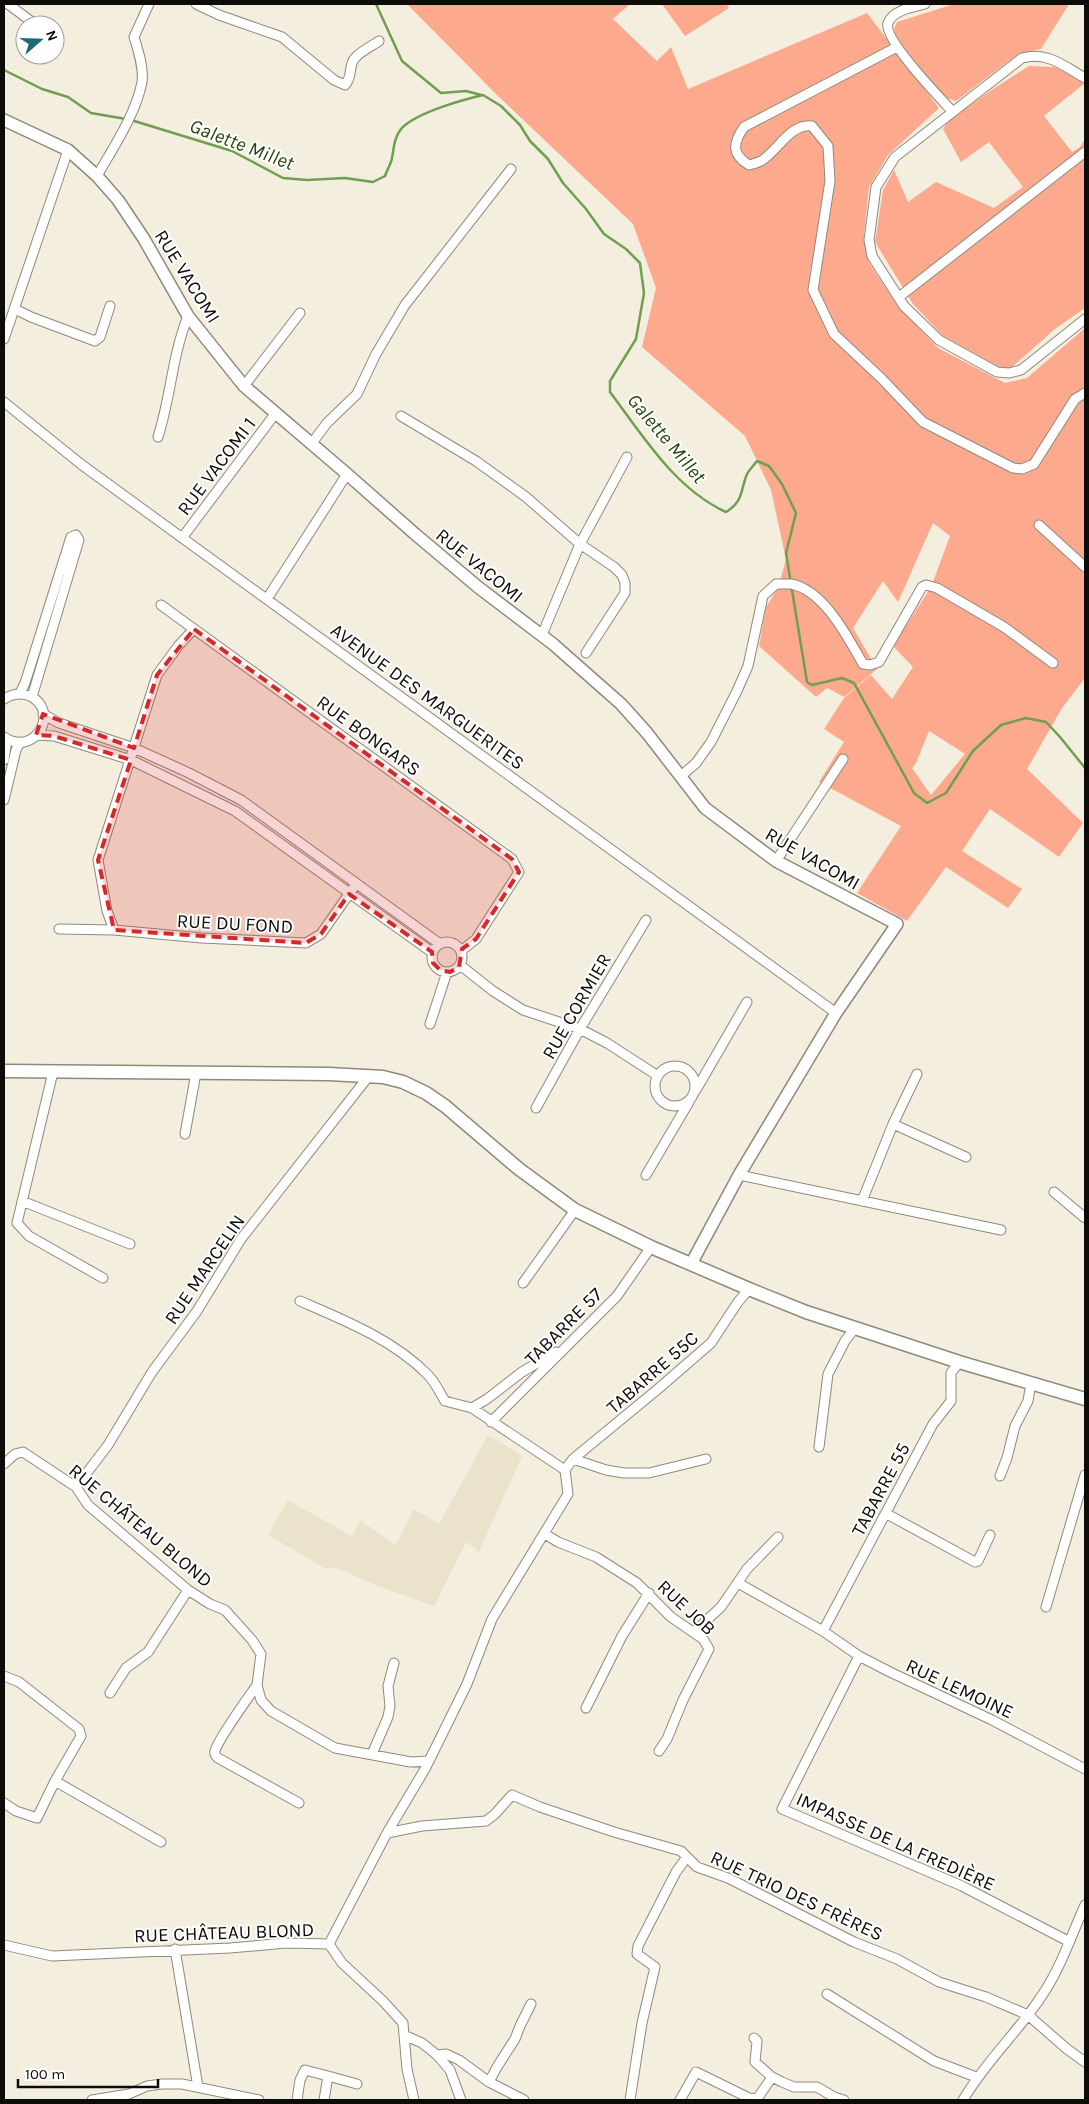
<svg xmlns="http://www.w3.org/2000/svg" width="1089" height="2104" font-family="Karla,sans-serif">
<rect width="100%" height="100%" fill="#f4eedf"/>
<!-- built -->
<path fill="#ebe2cc" d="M488 1435 522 1456 479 1552 466 1542 434 1606 378 1586 339 1569 325 1568 268 1535 288 1500 352 1536 360 1520 396 1545 414 1509 439 1524Z"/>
<!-- green -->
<path fill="#fda98e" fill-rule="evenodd" d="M407 4H630L613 19 657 61 671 47 688 89 867 13 939 108 888 155 869 187 864 234 869 263 898 306 938 348 1005 383 1027 378 1085 328V678L1062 708 1027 769 1083 823 1059 857 990 809 962 851 1022 889 1008 908 946 867 907 921 857 893 901 826 819 782 844 742 824 729 844 698 871 675 892 699 913 667 893 646 931 587 950 536 933 523 898 602 883 581 853 628 877 669 844 697 827 688 816 697 759 646 766 607 778 588 786 559 771 490 745 436 642 347 656 288 633 224 496 94ZM929 731 965 754 931 795 912 768 916 763Z
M662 4H727L729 8 685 36Z
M954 4H1069L1041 49 1018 54 956 101 943 97 896 38 894 29 897 22Z
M1029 66 1054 67 1085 81V83L1044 116 1072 152 1080 147 1085 139V308L1055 329 1011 368H1001L943 336 913 304 875 242 883 190 894 170 908 202 936 182 994 208 1023 187 989 142 961 162 943 129 948 121 993 89Z"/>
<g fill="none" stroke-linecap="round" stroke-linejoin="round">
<!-- stream -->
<path stroke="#709f50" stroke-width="2.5" d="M376 4 402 61 441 93 466 91 481 95
M4 70 42 89 68 97 91 113 126 119
M131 120 232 151 283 178 307 180 345 178 373 182 385 176C387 170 391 164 392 158 394 148 394 138 401 129 415 113 462 100 483 95L501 106 520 125 530 141 548 159 563 183 586 209 604 234 626 249 640 263 644 293 636 339 610 381V392C643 436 675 489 726 512 744 501 740 491 747 474 749 470 754 465 757 461L769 466 782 484 796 513 786 553 807 682 812 685 842 678 854 683 914 793 927 803 946 793 973 751 1001 725 1026 718 1046 722 1060 737 1085 768"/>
<defs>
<path id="minor" d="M8 4 36 25
M196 4 219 15 282 37 334 80 345 85C353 77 348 65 355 58 361 51 372 46 379 41
M925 4C913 7 893 10 888 23 883 39 940 98 953 112
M897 47 744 127C733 143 731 154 749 165 753 164 757 163 761 161 777 152 790 123 812 126L828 146 830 181 813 290 834 334 881 378 923 422 1013 468 1022 469 1034 464 1075 399 1085 393
M1085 78C1064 66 1047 51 1022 58L895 157 876 187 869 240 872 256 904 306 939 340 997 372 1009 373 1021 370 1085 319
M97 176C113 148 136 114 142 82 144 68 138 50 134 37L149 4
M899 297 1085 152
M15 309 31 317 95 341 100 337 110 306
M4 339 68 150
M244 386 300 313
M4 402 82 465 836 1013
M401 416 476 461 526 497 580 544 614 567 622 575 625 583V593L586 653
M158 437C171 396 172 356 188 316
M312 443 327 423 357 394 376 354 405 305 511 169
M1039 525 1085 567
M182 538 275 414
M267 599 347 474
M161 605 194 629
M542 635 580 544 627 457
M20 693 25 683 71 537 76 535 79 540 32 697
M4 699C12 694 20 692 30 696 61 711 35 758 4 737
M43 714 59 723 134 748 189 773 241 800 440 944
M36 735 54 736 131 760 235 811 433 953
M4 760 7 739
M681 776 696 763 711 742 737 691 748 666 763 596 776 584C781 584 786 584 791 584 824 590 848 638 863 664L870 665 879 662 922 587 926 585 937 588 1004 627 1053 663
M4 800 16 750 20 742
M776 861 843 759
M356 884 321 934 306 943 202 938 114 930 107 911 98 860 157 675 179 645 194 629 512 859 519 872 476 939 461 951
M59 929 114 930
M432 957a15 15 0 1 1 30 0a15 15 0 1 1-30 0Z
M460 965 493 991 523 1010 580 1029 607 1043 658 1076
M430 1024 447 972
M655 1086a20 20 0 1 1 40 0a20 20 0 1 1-40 0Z
M53 1072 17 1223 29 1236 103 1278
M696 1090 747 1002
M536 1108 580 1029 646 920
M893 1124 966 1157
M185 1134 196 1073
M646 1175 689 1102
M739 1175 1001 1230
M1054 1192 1085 1218
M22 1201 130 1244
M862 1201 893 1124 917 1074
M523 1283 575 1210
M300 1301C344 1320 394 1340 428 1375 435 1382 440 1393 445 1401L472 1408 565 1470
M472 1408 487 1399 522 1372 556 1352
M491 1422 617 1296 651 1247
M819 1447 828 1374 845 1341 855 1328
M573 1459 606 1470 624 1473H649L706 1459
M4 1464 15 1454 23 1452 76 1487 88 1505 188 1590 210 1604 225 1610 252 1640 261 1654 257 1685 261 1700 271 1711 335 1748 411 1762 429 1761
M565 1470 573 1459 658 1389 711 1343 738 1302 749 1289
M1000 1476 1007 1458 1015 1426 1028 1401 1031 1383
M76 1487 108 1445 152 1372 197 1311 241 1239 368 1077
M887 1514 975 1562 978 1561 990 1535
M545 1534 558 1542 596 1557 637 1583 671 1617 703 1639 709 1649 683 1700 667 1739 659 1751
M738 1583 823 1631 859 1656 890 1672 992 1720 1085 1769
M1046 1607 1085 1475
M823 1631 933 1424 951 1401V1373L959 1362
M694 1632 721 1607 747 1569 778 1537
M859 1656 782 1809 962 1886 1068 1941
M4 1676 19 1682 79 1729 81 1736 55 1781
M257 1685C248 1698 218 1739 215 1751 214 1755 216 1756 218 1758L299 1803
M110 1693 126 1668 148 1652 188 1590
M586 1708 622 1636 649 1593
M372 1754 388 1717 390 1706 388 1686 394 1663
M4 1803 16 1811 37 1818 55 1781 161 1842
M387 1833 422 1826 486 1821 495 1814 512 1795 540 1807 614 1832 681 1851 697 1867 728 1878 854 1942 897 1959 939 1982 986 1997 1028 2015 1067 2049 1085 2062
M329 1944 387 1833 425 1769 467 1684 492 1619 568 1494 565 1470
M329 1944 342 1963 383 2001 403 2023 404 2035 422 2043 437 2055 446 2054 459 2060 489 2082 524 2100
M4 1945 52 1956 230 1948 286 1943 329 1944
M175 1949 198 2087
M827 1994 934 2061 976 2077
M404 2035 407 2069 414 2100
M754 2038 757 2041 755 2062 772 2077 782 2082 794 2087H817L834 2097 844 2100
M437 2055 450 2070 461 2100
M489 2082 497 2067 515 2039 520 2026 531 2004
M92 2100 129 2094 147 2086 162 2084H182L259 2100
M297 2100 300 2080 305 2070 328 2076
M324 2100 328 2076 357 2084
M630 2100 642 2023 655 1967 637 1954 638 1946 676 1872 687 1857
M680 2100 696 2072 749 2098 757 2099 772 2077
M963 2100C988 2057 1028 2023 1052 1979 1065 1956 1074 1929 1085 1905"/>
<path id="tertiary" d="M4 120 68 150 97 176 118 200 144 239 188 316 244 386 347 474 415 534 478 587 553 644 621 704 647 733 705 808 776 861 897 924 836 1013 739 1175 691 1264"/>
<path id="secondary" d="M4 1071 329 1074 383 1077 403 1082 426 1093 445 1106 519 1169 575 1210 651 1247 749 1289 806 1312 959 1362 1085 1399"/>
</defs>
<!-- minor casing -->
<use href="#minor" stroke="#8f897c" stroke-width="11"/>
<!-- tertiary casing -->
<use href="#tertiary" stroke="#8f897c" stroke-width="14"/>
<!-- secondary casing -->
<use href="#secondary" stroke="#8f897c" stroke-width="15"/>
<!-- minor -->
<use href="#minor" stroke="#fff" stroke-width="9"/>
<!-- tertiary -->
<use href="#tertiary" stroke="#fff" stroke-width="11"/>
<!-- secondary -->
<use href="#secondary" stroke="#fff" stroke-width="12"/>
</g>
<!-- marked area -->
<path fill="#d62828" fill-opacity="0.2" stroke="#d62828" stroke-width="4" stroke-dasharray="10 6" stroke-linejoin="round" d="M194 629 512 859 519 872 476 939 462 949 459 967 450 972 440 970 433 963 432 952 349 894 321 934 306 943 114 930 98 860 131 760 54 736 36 735 43 714 134 748 157 675Z"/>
<g text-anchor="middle" stroke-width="4" stroke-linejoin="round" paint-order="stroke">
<!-- street labels -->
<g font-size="19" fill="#0e0c08" stroke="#fff">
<text transform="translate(188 276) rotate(58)" y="7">RUE VACOMI</text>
<text transform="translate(216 466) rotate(-53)" y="7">RUE VACOMI 1</text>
<text transform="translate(480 565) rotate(39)" y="7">RUE VACOMI</text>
<text transform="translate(428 696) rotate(36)" y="7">AVENUE DES MARGUERITES</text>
<text transform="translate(369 735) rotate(36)" y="7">RUE BONGARS</text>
<text transform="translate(813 858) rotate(30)" y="7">RUE VACOMI</text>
<text transform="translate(235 923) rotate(3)" y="7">RUE DU FOND</text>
<text transform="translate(576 1006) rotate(-60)" y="7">RUE CORMIER</text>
<text transform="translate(204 1269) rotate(-56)" y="7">RUE MARCELIN</text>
<text transform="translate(563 1326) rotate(-45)" y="7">TABARRE 57</text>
<text transform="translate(652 1372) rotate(-41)" y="7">TABARRE 55C</text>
<text transform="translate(880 1489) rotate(-62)" y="7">TABARRE 55</text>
<text transform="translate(141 1525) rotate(40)" y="7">RUE CHÂTEAU BLOND</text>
<text transform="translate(687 1607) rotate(43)" y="7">RUE JOB</text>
<text transform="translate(960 1688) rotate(25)" y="7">RUE LEMOINE</text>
<text transform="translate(896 1841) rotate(24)" y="7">IMPASSE DE LA FREDIÈRE</text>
<text transform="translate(797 1895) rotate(25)" y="7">RUE TRIO DES FRÈRES</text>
<text transform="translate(224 1932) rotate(-2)" y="7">RUE CHÂTEAU BLOND</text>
</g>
<!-- water labels -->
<g font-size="20" font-style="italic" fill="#25440b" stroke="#fff">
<text transform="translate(242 144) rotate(21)" y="7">Galette Millet</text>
<text transform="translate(667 438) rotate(50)" y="7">Galette Millet</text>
</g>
</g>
<!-- border -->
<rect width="1089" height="2104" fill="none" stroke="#0e0c08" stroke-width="10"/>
<!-- north arrow -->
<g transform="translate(40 40) rotate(70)"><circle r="24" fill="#ffffff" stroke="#9f9e9c"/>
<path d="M0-4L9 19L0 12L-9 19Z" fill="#1e6a72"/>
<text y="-8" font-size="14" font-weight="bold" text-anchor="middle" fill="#0e0c08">N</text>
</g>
<!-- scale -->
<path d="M18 2079v8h140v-8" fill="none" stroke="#0e0c08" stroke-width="2.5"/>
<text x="25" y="2079" font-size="15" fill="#0e0c08" stroke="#ffffff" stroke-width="4" paint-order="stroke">100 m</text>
</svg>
